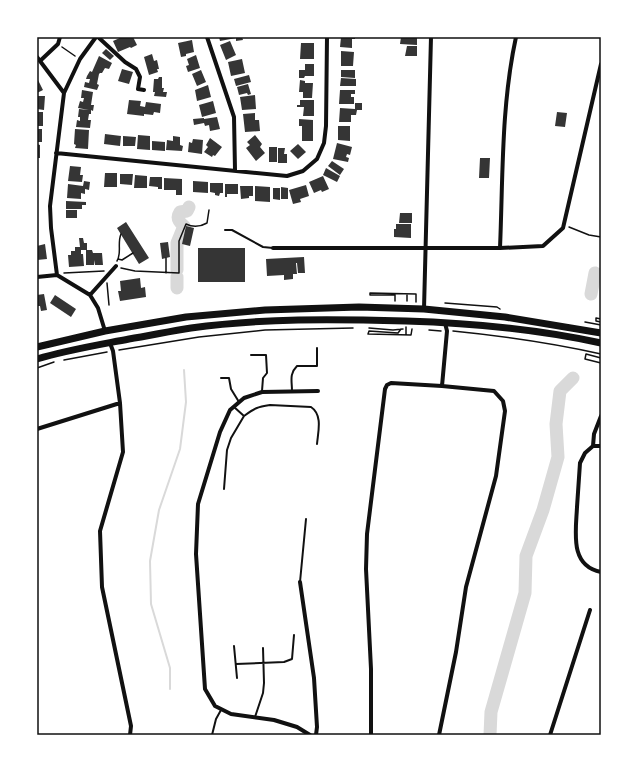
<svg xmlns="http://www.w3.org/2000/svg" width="638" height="772" font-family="'Nunito Sans',sans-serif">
<rect width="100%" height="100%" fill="#fff"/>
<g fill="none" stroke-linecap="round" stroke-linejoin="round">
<!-- stream -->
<path stroke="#d9d9d9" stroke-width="2" d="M170 689V668L151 604 150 561 159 510 180 449 186 402 184 370"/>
<!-- river -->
<path stroke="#d9d9d9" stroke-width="13" d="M177 270V243L184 226C179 222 176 218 180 212L187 211 189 207
M177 277V288
M591 294 595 273 601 276
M490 735 491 712 525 593 526 556 543 510 558 457 556 424 560 391 573 378"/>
</g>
<!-- building -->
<path fill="#353535" d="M122 37H133L137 45 131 48 130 47 118 52 113 41Z
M219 37H242L243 40 236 41V38L220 41Z
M341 37H355V39H352V48L340 47Z
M401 37H417V45L400 44Z
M192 40 194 52 186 54V56L181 57 178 43Z
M230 41 236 55 226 60 220 45Z
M301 43H314V59H300Z
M407 46H417V56H405Z
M106 49 114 56 110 60 102 53Z
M341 51 354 52 353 66H341Z
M152 54 154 61 157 60 159 69H157L158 72 149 75 144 57Z
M196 55 200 68 188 72 186 66 189 65 187 59Z
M99 56 112 63 109 69 105 68 102 73H100L99 74 97 84 99 85 97 90 84 87 85 82 89 83 90 79H86L87 76 90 71 92 72Z
M242 59 245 73 231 76 228 62Z
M305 64H314V76H305L304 78H299V70H305Z
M122 69 133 72 129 84 118 81Z
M201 70 206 82 197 86 192 74Z
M341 70H355V78L341 77Z
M249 75 251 82 236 86 234 79Z
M159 77H162V88H164L163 92H167L166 97 154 96 155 92H153L154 79H158Z
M37 78 43 90 37 93Z
M341 78 356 79V86H340Z
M300 80 305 81V83H313L312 98H303V92H299Z
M248 84 251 94 248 95 247 93 239 95 237 87Z
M208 85 211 97 197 101 195 90Z
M82 90 93 92 91 105H94L93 111 91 110V114H89L88 120H91L90 128 76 127 77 120 80 121V117H78L79 109 89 110 78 108 80 101 83 102 84 98H81Z
M340 90H355V94H351V97H354V104H339Z
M255 95 256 109 242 110 240 97Z
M37 96H45L44 110 37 109Z
M129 100 141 101 140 106 145 107 146 102 161 104 160 113 154 112 153 115 144 114V116L127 114Z
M300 100H314V116H303L304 107H297V105H300Z
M213 101 216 113 202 117 199 105Z
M355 103H362V110H357L356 115H351V122H339L340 108 355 109Z
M37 112H43V126H37Z
M557 112 567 113 565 127 555 126Z
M255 113V120H259L260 131 245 132 243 114Z
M217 117 220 129 210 131 209 125 205 126 204 123 194 125 193 119 204 118V119Z
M299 119 313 120V141H302V126H299Z
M338 126H350V141L338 140Z
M37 129H42V142H37Z
M75 129 89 130 88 149 75 148 76 145 74 144Z
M105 134 121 136 120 146 104 144Z
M138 135 150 136V150L137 149Z
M255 135 262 144 260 147 265 153 256 161 246 148 250 145 247 142Z
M123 136 136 137 135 146H123Z
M173 136 180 137V145L183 146 182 151 166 150 167 140 173 141Z
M210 138 222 147 215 156 213 155 212 157 204 152 208 147 206 145Z
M193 139 203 140 202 154 188 152 189 142 192 143Z
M152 141 165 142V151L152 150Z
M337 143 352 147 350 155 347 154 346 157 349 158 348 162 333 159Z
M37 144 40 145V158H37Z
M298 144 306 152 298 159 290 151Z
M269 147H277V162H269Z
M278 148H285L284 154H287V163H278Z
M480 158H490L489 178H479Z
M332 161 344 169 340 175 328 166Z
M70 166 81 167 80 175H83L82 182 68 181Z
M326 168 340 176 337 182 323 175Z
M105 173H117V187H104Z
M120 174H133L132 185 120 184Z
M135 175 147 176V188H134Z
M323 176 329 189 322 192 321 190 314 193 309 182Z
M150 177H162V189H158V187L149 186Z
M164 178 182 179V195H176V190H164Z
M84 181 90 182 89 190 85 189V194L81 193V199L67 198 68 184 83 186Z
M193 181 208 182V193L193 192Z
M210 183H223V193H220L219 196 215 195V193L210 192Z
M225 184H238V194H227V197H225Z
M306 185 309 196 300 199 301 202 293 204 289 190Z
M240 186H253V196H249V198L241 199Z
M255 186 270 187V202L255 201Z
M281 187 288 188V199H281Z
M273 188H280V200L273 199Z
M66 201 86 202V205H82V209H66Z
M66 210H77V218H66Z
M400 213H412V223H399Z
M126 222 149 258 139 264 117 228Z
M396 224H411V238L394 237V229H396Z
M186 226 194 228 190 246 182 244Z
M79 238H83L84 243H87V250H81V254H83L84 266 69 267 68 255H71V251H75V247H80Z
M168 242 170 257 162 259 160 243Z
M45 244 47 259 37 260V251H38L37 246Z
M198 248H245V282H198Z
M86 250H92L93 253H102L103 265H95L94 260V265H86Z
M304 257 305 273H298L297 263H296L297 274H293V279L284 280V275L267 276 266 259Z
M140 278 141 288 145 287 146 297 120 301 118 291H121L120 281Z
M44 294 47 310 41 311 40 306H37V295Z
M55 295 76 309 71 317 50 303Z"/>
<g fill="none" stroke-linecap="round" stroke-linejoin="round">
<!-- path -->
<path stroke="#111" stroke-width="1.5" d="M62 47 75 56
M569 227 589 235 601 237
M166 258V273
M118 259 122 260 133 253
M117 261C122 253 117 243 121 234
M121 268 135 271 179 273V241L186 224C194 228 200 227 207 223L209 210
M64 273 104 271
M107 283 109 305
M395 301V295H370V293L416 294V302
M407 301V294
M445 303 497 307 500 309
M601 319 596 318V321L601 322
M585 322 601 325
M369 328 393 330 403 329
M401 329 398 333 369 331 368 334 411 335 412 329
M429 330 441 331
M453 331C503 336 552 343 601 354
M406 335V327
M119 350 199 337 265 330 353 328
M601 358 586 354 585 359 601 363
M64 360 107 352
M37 368 54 362"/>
<!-- service -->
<path stroke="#111" stroke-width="2" d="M225 230H232L263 247 273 248
M251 355H266L267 373 263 378 262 391
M221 378H229L231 389 239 402
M292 391C292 381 289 374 297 366H317V348
M234 407 244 416C255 408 257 407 270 405L311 407C323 415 318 432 317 444
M224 489 227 450 231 438 244 416
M300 582 306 519
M234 646 237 678
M236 664 284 662 292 659 294 635
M255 717 263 693 264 683 263 648
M212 735 216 719 221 710"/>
<!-- minor -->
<path stroke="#111" stroke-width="4" d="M98 37 125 62 136 69 140 77 138 89 144 90
M207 37 234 117 235 170
M37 57 64 93 50 206 51 228 57 275
M40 61 58 44 60 37
M64 93 80 59 96 37
M56 153 287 176 303 171 317 159 324 143 326 126 327 37
M273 248H500L543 246 563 228 601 64
M500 248C503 178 501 106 516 37
M57 275 90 295 98 308 105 331
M37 277 57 275
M90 295 116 266
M424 309 431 37
M110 343 113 351 120 403 123 452 100 531 102 587 131 726 130 735
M442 386 447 331 445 323
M601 416 594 434 593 446 585 453 580 463C579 478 578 492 577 507 576 531 569 566 601 572
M37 429 120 403
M593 446H601
M300 582 314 678 317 727 316 735
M310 735 297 727 274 720 231 714 215 706 205 689 196 554 198 504 220 432 230 410 244 398 262 392 318 391
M371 735V669L366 569 367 534 385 389 387 385 391 383 442 386 494 391 503 401 505 411 496 476 466 587 456 652 439 735
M550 735 590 610"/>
<!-- trunk -->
<path stroke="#111" stroke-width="7" d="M37 347 105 331 186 317 265 310 359 307 424 309 505 317 601 333
M37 359C67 350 98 345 129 339 149 336 170 331 191 328 262 318 334 319 406 321 471 323 537 329 601 343"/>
</g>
<!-- border -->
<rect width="638" height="772" fill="none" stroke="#ffffff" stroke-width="76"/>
<rect x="38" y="38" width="562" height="696" fill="none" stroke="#111" stroke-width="1.5"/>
</svg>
